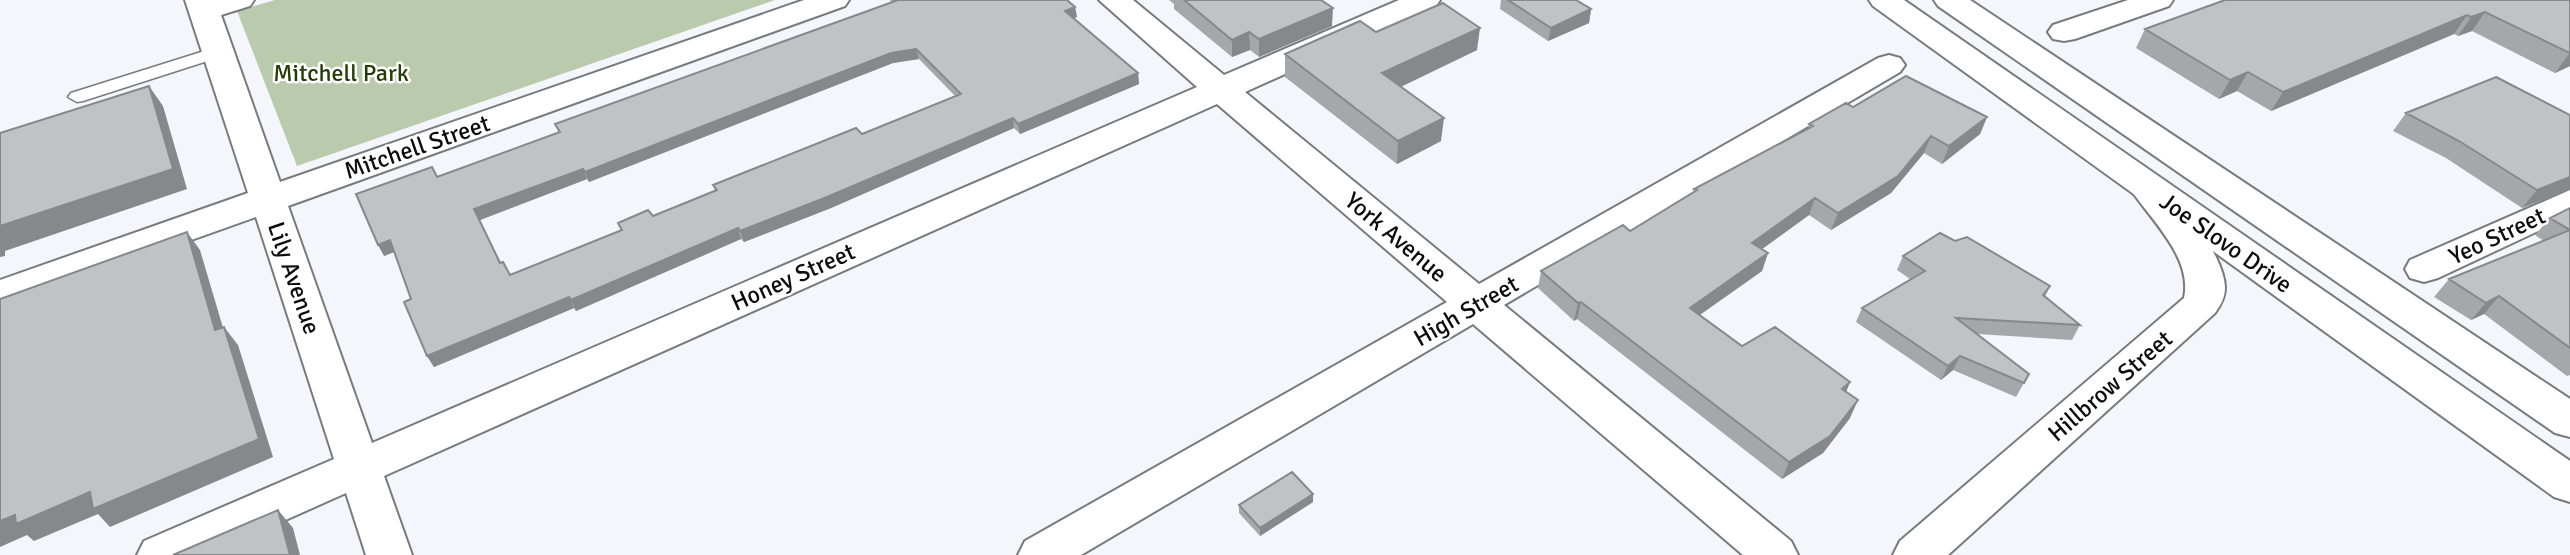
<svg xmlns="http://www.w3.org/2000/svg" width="2570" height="555" font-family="Signika,sans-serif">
<rect width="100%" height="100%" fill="#f5f6fb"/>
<!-- green -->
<path fill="#bacaad" d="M275 0H775L297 166 237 11Z"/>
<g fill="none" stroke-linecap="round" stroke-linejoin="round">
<defs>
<path id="service" d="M217 47 223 48 226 52 223 56 83 101 77 102 68 97 71 93Z"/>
<path id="minor" d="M185 0H254L250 6 221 15 280 182 804 0H849L845 6 288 206 372 443 1197 87 1099 0H1133L1224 75 1399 0H1440L1436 6 1245 92 1479 284 1878 58 1889 55 1900 58 1905 65 1900 72 1504 305 1791 541 1798 555H1743L1473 324 1081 555H1018L1025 541 1447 302 1217 104 384 476 412 555H366L346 493 207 555H137L144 541 334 459 256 217 0 308V280L248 193Z
M2128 0H2173L2169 6 2075 39 2064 41 2053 39 2048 32 2053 25Z
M2147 175C2152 177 2158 177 2162 181 2183 201 2225 259 2225 288 2225 298 2220 306 2215 313L1948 555H1893L1900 541 2184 298C2193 257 2149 218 2129 187L2134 179Z
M2570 190V216L2438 278 2424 282 2410 278 2405 269 2410 260Z"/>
<path id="secondary" d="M1869 0H1904L2570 461V502L2554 497 1873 6Z
M1934 0H1970L2570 399V437L2555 433 1938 6Z"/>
</defs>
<!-- service casing -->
<use href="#service" stroke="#797a7e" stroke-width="3"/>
<!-- minor casing -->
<use href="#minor" stroke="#797a7e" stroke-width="4"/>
<!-- secondary casing -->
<use href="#secondary" stroke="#797a7e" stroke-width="4"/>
<!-- service -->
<use href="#service" fill="#fff" fill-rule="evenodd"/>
<!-- minor -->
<use href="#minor" fill="#fff" fill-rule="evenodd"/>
<!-- secondary -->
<use href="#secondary" fill="#fff" fill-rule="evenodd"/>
</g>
<!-- wall -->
<path fill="#a5a7aa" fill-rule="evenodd" d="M890 0H1067L1075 7 1077 17 1074 18 1138 73 1139 84 1020 134 1014 128 831 208 744 242 741 239 606 298 576 311 574 308 434 367 427 356 411 299 394 252 384 256 437 177 559 133 555 124 892 3ZM919 59 956 97 862 134 713 185 715 191 653 216 618 223 621 230 510 275 501 263 480 220 587 179 589 182 893 63Z
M1169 0H1321L1332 26 1259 57 1250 50 1232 57 1174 9V4Z
M1501 0H1576L1591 9 1589 23 1548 41 1500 9Z
M2570 0V66L2555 73 2472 31 2458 36 2454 34 2271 111 2237 91 2219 99 2136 48 2145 29Z
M1376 32 1477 50 1401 87 1441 141 1397 164 1285 77V54Z
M1853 107 1987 117 1980 134 1942 164 1924 153 1891 193 1831 230 1809 215 1762 249 1768 253 1762 271 1700 315 1742 346 1850 382 1846 392 1850 418 1823 453 1782 479 1577 319 1574 321 1538 288 1541 271 1630 231 1693 193 1694 189 1808 129 1809 124Z
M2406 113 2570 115V189L2522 208 2446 158 2393 131Z
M2570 208V375L2567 376 2484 314 2471 320 2434 297 2449 279 2544 241 2535 235 2550 218Z
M1955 241 2050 286 2045 297 2080 325 2072 340 1977 334 2029 374 2016 397 1953 370 1941 380 1856 322 1862 308 1910 279 1897 270 1903 256Z
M1313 502 1260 536 1239 513V505Z"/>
<!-- shaded-wall -->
<path fill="#86888b" d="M1075 7 1077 17 1067 21 1065 11Z
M1333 8 1332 26 1259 57V39Z
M1591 9 1589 23 1548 41 1551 28Z
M2485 12 2472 31 2458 36 2471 17Z
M2467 15 2454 34 2271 111 2283 92Z
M1480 28 1477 50 1381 96 1382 73Z
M1249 32 1250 50 1232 57V40Z
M916 49 919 59 893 63 589 182 585 172 891 53Z
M2570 53V66L2555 73 2569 54Z
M2248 72 2237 91 2219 99 2230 80Z
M1138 73 1139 84 1020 134 1018 124Z
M149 86 163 106 187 189 5 251V256L0 257V226Z
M1987 117 1980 134 1942 164 1949 146Z
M1013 118 1014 128 831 208 744 242 740 231Z
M1444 118 1441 141 1397 164 1398 141Z
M1931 136 1924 153 1891 193 1831 230 1838 213Z
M583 169 587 179 480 220 474 209Z
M2570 177V189L2522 208 2537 190Z
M1815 198 1809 215 1747 260 1752 243Z
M738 228 741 239 606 298 576 311 571 300Z
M187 232 200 250 229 348 215 330Z
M390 240 397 251 384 256 378 245Z
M1768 253 1762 271 1685 325 1690 308Z
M2499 296 2484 314 2471 320 2486 303Z
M569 297 574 308 434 367 427 356Z
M1581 302 1577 319 1574 321 1578 303Z
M224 327 238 345 273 457 110 527 98 514 34 541 27 535 0 547V521Z
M1960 356 1953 370 1941 380 1948 366Z
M1850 382 1843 399 1842 389Z
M1858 400 1850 418 1823 453 1782 479 1789 462Z
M1313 494V502L1260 536V528Z
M278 510 293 528 300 555H290Z"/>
<!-- building -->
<path fill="#c0c2c6" stroke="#86888b" stroke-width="2" fill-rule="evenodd" d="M898 0H1067L1075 7 1065 11 1138 73 1018 124 1013 118 827 197 740 231 738 228 601 287 571 300 569 297 427 356 404 302 411 299 390 240 378 245 356 194 432 167 437 177 560 132 555 124ZM916 49 961 94 862 134 856 128 713 185 717 190 653 216 648 210 618 223 622 230 510 275 503 262 500 263 474 209 583 169 585 172 891 53Z
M1184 0H1321L1333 8 1259 39 1249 32 1232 40Z
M1508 0H1576L1591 9 1551 28Z
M2225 0H2570V53L2485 12 2471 17 2467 15 2283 92 2248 72 2230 80 2145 29Z
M1443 3 1480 28 1382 73 1444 118 1398 141 1285 54 1360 21 1376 32Z
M1906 76 1987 117 1949 146 1931 136 1898 176 1838 213 1815 198 1752 243 1768 253 1690 308 1742 346 1775 327 1850 382 1842 389 1858 400 1830 436 1789 462 1581 302 1578 303 1541 271 1623 225 1630 231 1697 190 1694 189 1813 126 1809 124 1846 103 1853 107Z
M2496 77 2570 115V177L2537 190 2459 141 2406 113Z
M149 86 173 169 0 226V133Z
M2570 208V230L2550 218Z
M2570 230V348L2499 296 2486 303 2449 279Z
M187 232 215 330 224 327 259 439 93 509 90 492 16 524 15 515 0 521V299Z
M1940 233 1955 241 1967 237 2050 286 2043 295 2080 325 1956 318 2029 374 2024 383 1960 356 1948 366 1862 308 1925 271 1903 256Z
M1292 472 1313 494 1260 528 1239 505Z
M278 510 290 555H173Z"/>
<g text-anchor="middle" stroke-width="5" stroke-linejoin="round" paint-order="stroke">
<!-- park labels -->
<g font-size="24" fill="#243c05" stroke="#fff">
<text x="341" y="81">Mitchell Park</text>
</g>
<!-- street labels -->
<g font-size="24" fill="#0b0b0d" stroke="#fff">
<text transform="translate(417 147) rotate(-19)" y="8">Mitchell Street</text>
<text transform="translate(2497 236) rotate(-25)" y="8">Yeo Street</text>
<text transform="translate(1396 237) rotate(40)" y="8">York Avenue</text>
<text transform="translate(2226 243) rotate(35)" y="8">Joe Slovo Drive</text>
<text transform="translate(793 277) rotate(-24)" y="8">Honey Street</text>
<text transform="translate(294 278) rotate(71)" y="8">Lily Avenue</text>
<text transform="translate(1466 311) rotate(-30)" y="8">High Street</text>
<text transform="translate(2110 386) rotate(-41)" y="8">Hillbrow Street</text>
</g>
</g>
</svg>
